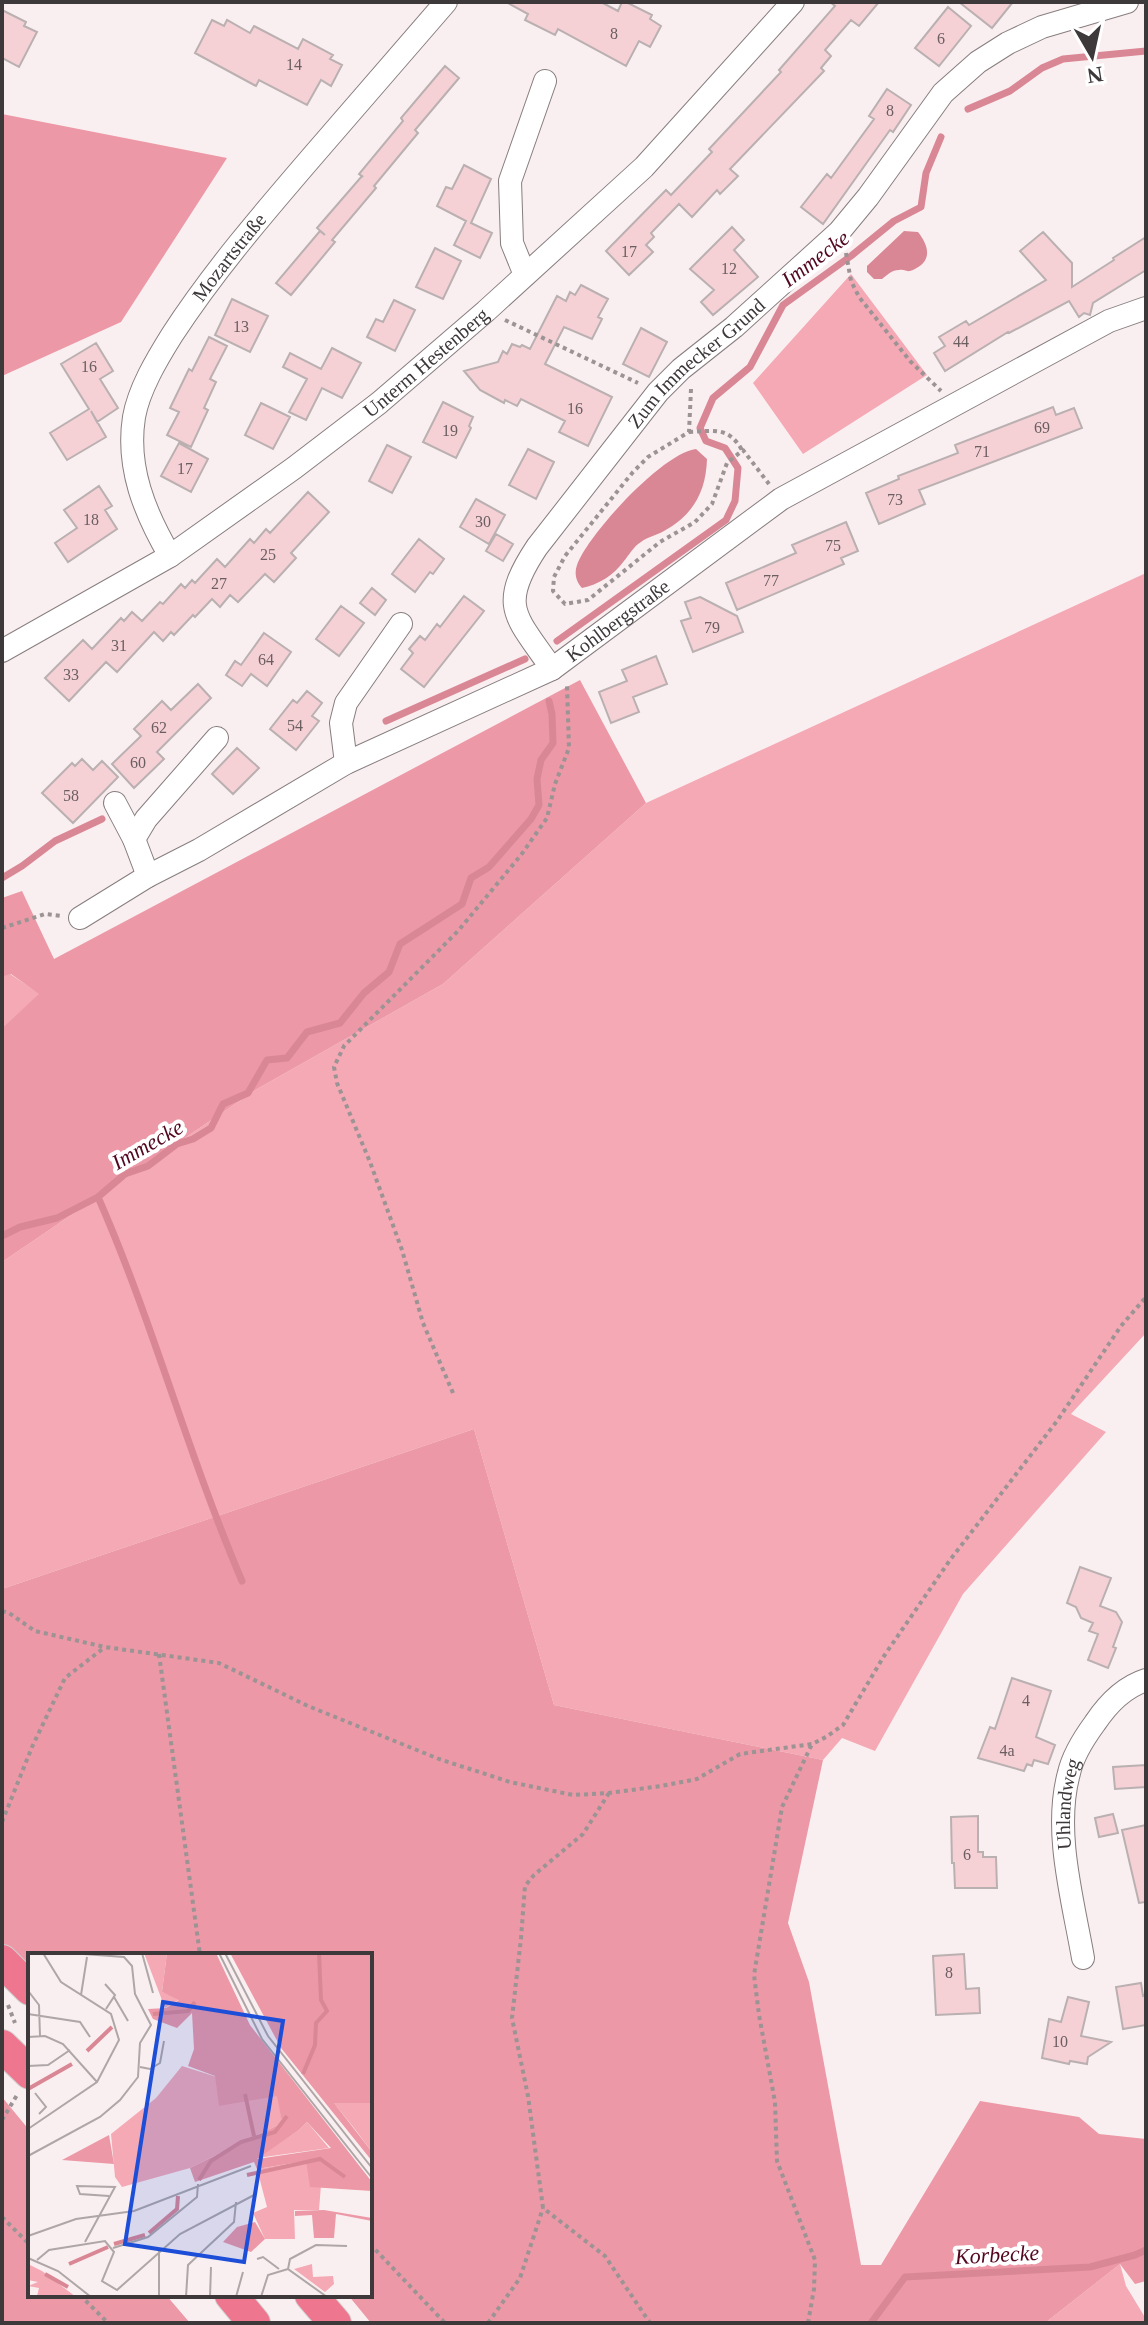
<svg xmlns="http://www.w3.org/2000/svg" width="1148" height="2325" font-family="Georgia,serif">
<rect width="100%" height="100%" fill="#faeff0"/>
<!-- green -->
<path fill="#f4a9b5" d="M851 274 927 375 803 454 753 383Z
M1146 573V1333L1071 1414 1106 1432 963 1594 875 1751 842 1738 823 1760 554 1705 474 1429 2 1589V1262L257 1089 443 984 646 803Z
M10 974 40 994 2 1028V977Z
M1120 2264 1126 2286 1146 2319V2323H1045Z"/>
<!-- forest -->
<path fill="#ec98a6" d="M2 114 227 158 121 322 2 376Z
M580 680 646 803 443 984 257 1089 2 1262V1028L39 994 11 974 2 977V898L22 891 54 959Z
M474 1429 554 1705 823 1760 788 1923 809 1982 861 2265H881L980 2101 1079 2117 1099 2134 1146 2139V2281L1135 2284 1120 2264 1045 2323H371L348 2295H370V1955H30V1979L2 1953V1589Z
M2 2097 30 2131V2295H166L190 2323H2Z"/>
<!-- water -->
<path fill="#da8795" d="M904 231 918 232C929 246 933 261 913 270 905 273 907 269 899 270 892 270 887 275 882 279H874L867 272V266Z
M696 449 707 459C706 492 693 515 664 531 657 535 647 537 641 542 634 546 629 555 624 561 614 575 598 585 582 588 576 582 574 573 577 565 588 534 664 452 696 449Z"/>
<g fill="none" stroke-linecap="round" stroke-linejoin="round">
<!-- stream -->
<path stroke="#da8795" stroke-width="7" d="M968 109 1010 91 1042 68 1063 59 1146 51
M557 641 726 520 735 501 738 468 725 448 706 441 700 428 713 398 750 367 783 305 851 256 894 221 921 207 926 173 941 137
M386 721 525 659
M2 878 22 866 55 841 102 819
M98 1197C153 1322 188 1455 242 1581
M2 1236 20 1227 57 1218 98 1197 125 1174 148 1166 177 1144 193 1139 211 1128 223 1104 248 1093 267 1060 287 1058 307 1032 340 1023 364 993 389 972 400 944 462 904 471 878 489 867 531 819 539 805 537 779 541 760 553 743 552 714 549 701
M871 2323 905 2277 1090 2267 1135 2255 1146 2250"/>
</g>
<!-- building -->
<path fill="#f5d1d6" stroke="#bab0b1" stroke-width="2" d="M506 2H601L618 11 622 2H626L652 15 650 19 661 26 650 47 639 41 626 66 558 29 555 35 525 20 528 14Z
M830 2H879L859 26 851 20 825 50 831 56 821 68 824 71 730 169 738 176 720 194 717 190 692 217 679 204 651 233 654 237 646 245 653 252 629 275 606 251 666 190 671 195 712 152 709 149 781 72 779 70 835 6Z
M959 2H1013L992 28Z
M948 7 971 26 939 66 915 48Z
M2 10 26 22 24 26 37 32 19 67 2 58Z
M212 20 224 26 227 20 250 33 254 26 298 49 303 39 333 55 330 59 342 65 331 86 321 80 307 105 259 80 256 86 195 53Z
M445 66 459 78 415 130 418 133 374 186 376 188 332 240 335 242 291 295 276 283 320 231 325 235 317 228 362 176 363 177 359 174 403 121 401 118Z
M887 89 911 105 893 132 890 130 823 224 801 207 827 174 831 178 874 119 869 116Z
M464 165 491 179 471 223 492 233 480 258 454 245 466 221 437 206 446 187 452 189Z
M732 227 744 240 734 250 758 277 713 315 701 302 714 290 690 269Z
M1043 232 1072 263V287L1114 260 1113 258 1146 237V270L1093 303 1090 315 1084 313 1079 317 1069 301 1009 333 1008 332 945 371 934 353 945 346 939 337 966 321 969 325 1046 280 1020 251Z
M435 248 461 261 443 299 416 287Z
M581 285 608 299 598 317 602 319 592 339 564 327 545 364 612 397 588 446 559 432 565 421 521 399 517 406 505 400 504 403 480 390 464 371 498 362 503 351 507 354 512 344 520 347 522 345 530 349 557 296 566 301 570 292 575 295Z
M232 299 268 316 250 352 215 335Z
M394 300 415 310 395 351 367 337 376 319 383 322Z
M641 328 667 342 649 377 623 364Z
M209 337 227 346 210 379 216 382 204 408 208 410 191 447 167 435 179 412 170 408 189 369 192 371Z
M96 343 113 371 100 379 118 408 97 422 91 411 106 437 67 460 50 433 89 409 61 364Z
M332 348 361 363 342 398 322 388 306 420 289 412 307 379 283 367 290 353 321 369Z
M443 402 473 417 469 426 471 428 456 458 423 442Z
M261 403 290 417 273 449 245 435Z
M1053 407 1056 415 1074 408 1082 428 919 490 925 504 879 524 866 493 899 479 898 476 958 453 955 445Z
M179 443 208 459 191 492 161 476Z
M387 445 411 457 392 493 369 481Z
M528 449 554 462 536 499 509 485Z
M99 486 112 506 105 510 117 529 68 562 55 543 77 528 64 510Z
M308 492 329 512 291 553 296 558 274 582 265 574 238 602 230 595 220 607 212 599 195 617 193 615 174 635 171 632 163 641 154 632 117 672 106 662 69 701 45 678 83 640 92 649 121 618 124 621 132 612 142 621 160 602 163 604 181 584 185 588 192 580 195 583 217 559 225 567 250 539 254 543 266 529 270 533Z
M476 499 505 515 489 544 460 527Z
M846 522 858 551 841 558 844 564 737 610 726 583 796 553 792 545Z
M496 534 513 544 503 561 486 551Z
M419 539 444 559 433 574 430 572 415 592 392 574Z
M372 588 386 600 375 615 360 603Z
M464 596 484 611 424 687 401 669 413 653 409 649 420 636 425 640 437 624 440 627Z
M700 597 737 616 743 632 693 652 681 621 691 618 685 602Z
M341 606 364 623 339 656 316 639Z
M264 633 291 652 267 686 251 674 242 686 226 675 235 661 241 665Z
M656 656 667 684 633 697 639 712 611 723 599 692 627 681 622 670Z
M198 684 211 698 157 752 164 759 134 788 112 764 141 736 134 729 162 701 171 710Z
M307 691 322 703 312 716 319 721 296 750 270 729 293 700 297 703Z
M237 748 259 768 233 794 212 774Z
M82 759 93 770 102 761 118 777 73 823 42 793 72 763 75 766Z
M1080 1567 1111 1578 1100 1606 1116 1612 1122 1622 1113 1647 1116 1648 1108 1668 1088 1660 1098 1634 1089 1631 1093 1623 1081 1618 1076 1607 1067 1603Z
M1012 1678 1051 1691 1036 1737 1055 1745 1048 1764 1034 1760 1032 1766 1027 1764 1024 1771 978 1758 990 1727 995 1729Z
M1146 1765V1787L1115 1789 1113 1767Z
M1113 1814 1118 1833 1099 1837 1095 1818Z
M978 1816V1852H983V1857H996L997 1888H955L954 1863H952L951 1817Z
M1146 1825V1902L1139 1903 1122 1830Z
M964 1954 966 1989 979 1988 980 2013 936 2015 933 1956Z
M1141 1983 1143 1996 1146 1995V2025L1123 2029 1116 1987Z
M1068 1997 1089 2002 1081 2036 1111 2042 1088 2057 1087 2064 1070 2061 1069 2064 1042 2058 1049 2019 1061 2022Z"/>
<g fill="none" stroke-linecap="round" stroke-linejoin="round">
<defs>
<g id="minor">
<path d="M525 275 512 243 510 181 545 81"/>
<path id="s1" d="M170 556C145 513 126 468 134 417 139 389 157 359 172 335 213 272 262 215 311 158 356 106 401 54 446 2"/>
<path id="s2" d="M2 651 170 556 294 468 379 403 486 311 644 167 793 2"/>
<path id="s3" d="M552 669C516 616 497 607 537 547L658 392 681 369 734 327 839 232 868 197 943 93 978 62 1008 43 1042 27 1127 2"/>
<path d="M346 763 341 723 346 703 401 624"/>
<path d="M115 803 134 839 148 876"/>
<path d="M134 839 146 819 217 738"/>
<path id="s4" d="M80 918 148 876 199 850 346 763 552 669 781 499 1109 321 1146 308"/>
<path id="s5" d="M1083 1958C1073 1900 1053 1831 1069 1773 1073 1755 1084 1738 1095 1723 1107 1705 1124 1687 1146 1680"/>
</g>
<path id="highway" d="M2 1961 30 1989
M2 2046 30 2073
M231 2295 254 2323
M311 2295 335 2323"/>
</defs>
<!-- minor casing -->
<use href="#minor" stroke="#877e7f" stroke-width="24"/>
<!-- highway casing -->
<use href="#highway" stroke="#d0cfcf" stroke-width="34"/>
<!-- path -->
<path stroke="#9b9394" stroke-width="4" stroke-dasharray="4 4" stroke-linecap="butt" d="M846 253 851 281 859 297 910 361 941 391
M505 320 638 383
M691 389 689 432 648 457 633 472 565 556 554 577 553 591 565 604 588 600 660 542 695 522 712 504 727 463 743 450 769 484
M689 432C714 431 728 426 742 450
M2 928 45 914 61 916
M453 1393 423 1323 402 1250 370 1162 337 1083 334 1067 344 1046 458 931 521 855 547 818 555 784 569 748 567 686
M2 1611 9 1613 35 1631 105 1647 219 1663 308 1706 439 1759 510 1782 573 1795 609 1793 661 1786 697 1779 740 1754 812 1744 826 1737 843 1725 884 1656 950 1560 1057 1421 1121 1326 1146 1297
M159 1654 200 1955
M609 1793 583 1834 534 1875 525 1886 521 1938 512 2018 528 2096 543 2208 605 2256 650 2323
M2 1822 32 1747 65 1678 105 1647
M8 2005 15 2023
M2 2120 17 2095
M2 2217 30 2245
M370 2244 445 2323
M80 2295 108 2323
M488 2323 520 2278 543 2208
M808 2323 814 2289 815 2260 777 2161 775 2102 759 2015 754 1975 782 1807 812 1744"/>
<!-- minor -->
<use href="#minor" stroke="#fff" stroke-width="22"/>
<!-- highway -->
<use href="#highway" stroke="#ee778f" stroke-width="32"/>
</g>
<g text-anchor="middle" stroke-width="8" stroke-linejoin="round" paint-order="stroke">
<!-- number labels -->
<g font-size="16" fill="#6b5e60">
<text x="614" y="39">8</text>
<text x="941" y="44">6</text>
<text x="294" y="70">14</text>
<text x="890" y="116">8</text>
<text x="629" y="257">17</text>
<text x="729" y="274">12</text>
<text x="241" y="332">13</text>
<text x="961" y="347">44</text>
<text x="89" y="372">16</text>
<text x="575" y="414">16</text>
<text x="1042" y="433">69</text>
<text x="450" y="436">19</text>
<text x="982" y="457">71</text>
<text x="185" y="474">17</text>
<text x="895" y="505">73</text>
<text x="91" y="525">18</text>
<text x="483" y="527">30</text>
<text x="833" y="551">75</text>
<text x="268" y="560">25</text>
<text x="771" y="586">77</text>
<text x="219" y="589">27</text>
<text x="712" y="633">79</text>
<text x="119" y="651">31</text>
<text x="266" y="665">64</text>
<text x="71" y="680">33</text>
<text x="295" y="731">54</text>
<text x="159" y="733">62</text>
<text x="138" y="768">60</text>
<text x="71" y="801">58</text>
<text x="1026" y="1706">4</text>
<text x="1007" y="1756">4a</text>
<text x="967" y="1860">6</text>
<text x="949" y="1978">8</text>
<text x="1060" y="2047">10</text>
</g>
<!-- street labels -->
<g font-size="20" fill="#3d3839" stroke="#fff">
<text dy="7" stroke="none"><textPath href="#s1" startOffset="334">Mozartstraße</textPath></text>
<text dy="7" stroke="none"><textPath href="#s2" startOffset="514">Unterm Hestenberg</textPath></text>
<text dy="7" stroke="none"><textPath href="#s3" startOffset="382">Zum Immecker Grund</textPath></text>
<text dy="7" stroke="none"><textPath href="#s4" startOffset="616">Kohlbergstraße</textPath></text>
<text dy="7" stroke="none"><textPath href="#s5" startOffset="156">Uhlandweg</textPath></text>
</g>
<!-- water labels -->
<g font-size="22" font-style="italic" fill="#52071f" stroke="#fff">
<text transform="translate(815 258) rotate(-37)" y="8">Immecke</text>
<text transform="translate(147 1144) rotate(-30)" y="8">Immecke</text>
<text transform="translate(997 2254) rotate(-3)" y="8">Korbecke</text>
</g>
</g>
<!-- overview -->
<g transform="translate(28 1953)">
<rect width="344" height="344" fill="#faeff0"/>
<path d="M116 0H139L134 39 152 46 137 55ZM154 113 250 143 254 170 162 215 94 234 87 224 83 181 128 145ZM305 149 344 150V199L326 175ZM279 169 301 195 229 205 271 177ZM278 208 293 232 291 257H266L267 286H237L225 260 239 254 229 216ZM0 311 14 318 48 344H0L9 343 11 335 0 333 10 329 0 327ZM284 311 285 324 305 323 306 331 297 339 266 316Z" fill="#f4a9b5"/>
<path d="M139 0H188L222 72 344 229V238L282 234 278 208 229 216 226 209 167 229 162 215 254 170 249 143 191 153 187 123 160 113 166 96 164 60 149 75 125 66 120 56 138 55 151 47 134 39ZM279 169 303 195 229 206 271 177ZM202 0H344V150H306L344 199V208L253 95ZM81 182 86 211 34 207ZM296 257 344 265V268L308 261 306 285H286L284 262 267 263V258ZM227 269 237 286 223 299 195 289 209 274Z" fill="#ec98a6" fill-rule="evenodd"/>
<path fill="none" stroke="#da8795" stroke-width="4" d="M125 61 160 58 167 49M59 98 84 74M275 121 287 92 288 70 299 58 293 47 291 0M0 136 44 111M217 141 226 183M219 222 292 206 317 224M171 227 183 208 213 189 247 179 259 163M121 280 149 256 150 243M86 291 117 282M41 311 80 294M17 321 40 334"/>
<path fill="none" stroke="#aea6a7" stroke-width="2" d="M114 0 125 40M191 0 234 86 344 225M197 0 240 83 344 215M77 31 87 42 78 56M1 39 11 52 12 83M53 42 59 4M86 44 100 68M0 61 52 69 62 84M0 84 17 83 35 91 69 129M0 113 20 112 42 97M112 114 122 116 132 110 136 88M7 140 18 154 11 161M0 176 69 129 91 87 83 61 33 29 15 0M0 203 72 164 92 147 110 124 112 90 123 72 107 41 104 13 96 4 42 0M0 283 48 266 106 258 223 213M57 289 87 234 49 233 52 241 81 243M85 295 120 284 169 244 170 231M0 305 30 318 63 344M229 306 235 304 251 316M9 307 21 297 77 288 86 299 74 328 89 337 152 281 228 241M131 344V298M158 344 160 312 206 269 208 249M182 344 183 314M208 344 215 319M233 344 240 322 260 316M299 344 260 316 262 306 288 292 319 293"/>
<path fill="#1d4ed8" fill-opacity="0.15" stroke="#1d4ed8" stroke-width="4" d="M135 49 255 68 216 309 97 291Z"/>
<rect width="344" height="344" fill="none" stroke="#3d3839" stroke-width="4"/>
</g>
<!-- border -->
<rect width="1148" height="2325" fill="none" stroke="#3d3839" stroke-width="8"/>
<!-- north arrow -->
<g transform="translate(1092 56) rotate(171)" stroke="#ffffff" stroke-width="6" paint-order="stroke">
<path d="M0-6L14 30L0 20L-14 30Z" fill="#3d3839"/>
<text y="-12" font-size="22" font-weight="bold" text-anchor="middle" fill="#3d3839">N</text>
</g>
</svg>
